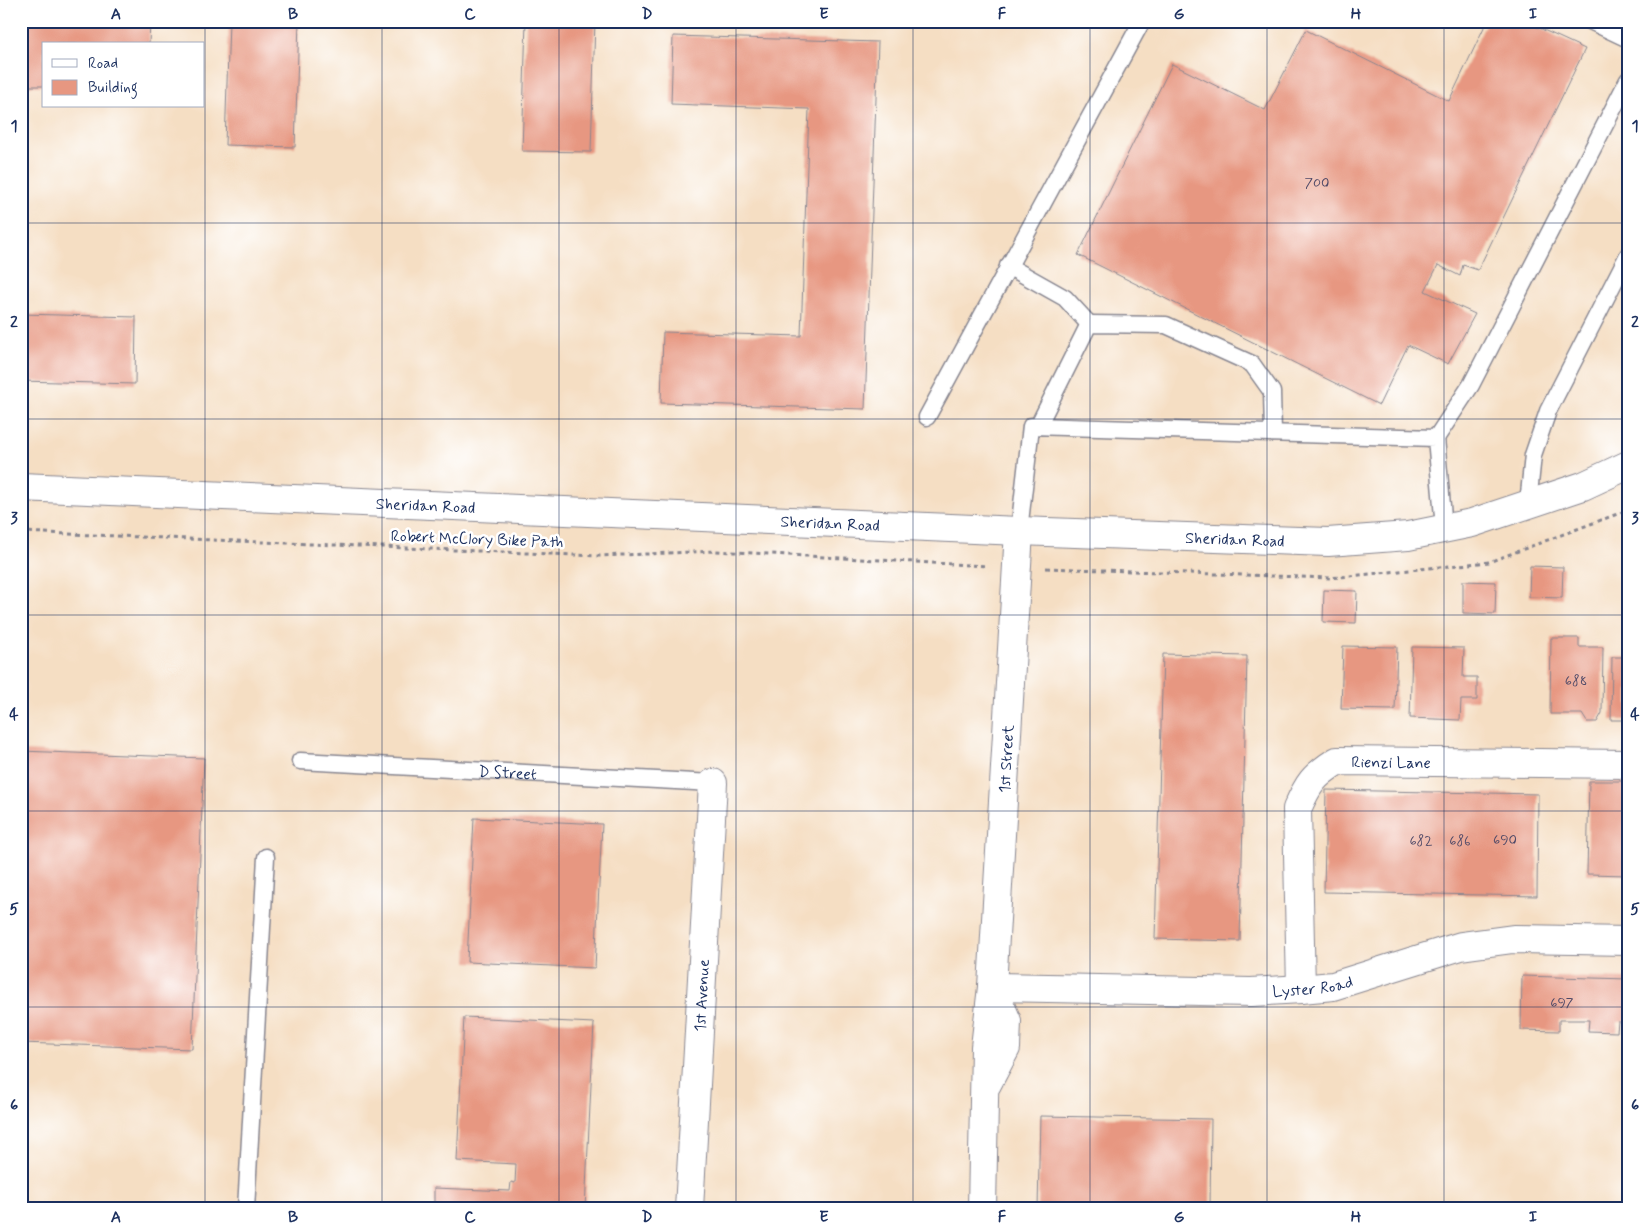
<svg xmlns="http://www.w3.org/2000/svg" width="1649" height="1230" font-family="Mynerve,sans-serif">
<rect width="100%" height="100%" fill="#fff"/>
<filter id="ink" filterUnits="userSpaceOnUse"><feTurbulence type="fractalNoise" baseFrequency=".02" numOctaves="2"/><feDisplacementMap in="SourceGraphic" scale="10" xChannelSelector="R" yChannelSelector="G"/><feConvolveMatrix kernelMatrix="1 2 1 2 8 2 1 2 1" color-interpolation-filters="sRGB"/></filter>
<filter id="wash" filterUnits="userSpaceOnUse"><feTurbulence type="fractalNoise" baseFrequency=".0096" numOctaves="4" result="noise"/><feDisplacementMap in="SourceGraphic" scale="20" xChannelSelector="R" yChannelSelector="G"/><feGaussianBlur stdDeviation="1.12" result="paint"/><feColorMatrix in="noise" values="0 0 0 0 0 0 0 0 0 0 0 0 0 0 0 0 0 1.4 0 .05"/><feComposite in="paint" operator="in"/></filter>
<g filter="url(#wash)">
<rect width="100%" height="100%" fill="#f5dec3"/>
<g id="blocks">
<!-- building -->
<path fill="#e79781" d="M21 21H150L149 44H44V86H21Z
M229 21H299L295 147 225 145Z
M526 21H595L591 152 522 151Z
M1487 21H1524L1585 49 1478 270 1463 265 1460 276 1438 265 1425 291 1475 314 1448 364 1408 345 1379 405 1078 255 1172 64 1265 110 1306 30 1449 101Z
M673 36 878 42 865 409 661 403 663 332 801 336 809 109 671 104Z
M21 314 136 317 135 384 21 381Z
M1530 566 1563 567 1562 598 1529 597Z
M1463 581 1496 582 1495 614 1463 613Z
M1324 590 1357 591 1356 623 1323 622Z
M1551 638H1579V647H1603L1602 713 1597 722H1587L1582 714H1550Z
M1343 646 1397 647 1395 710 1341 709Z
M1412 647 1464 648 1463 677H1477V700H1461L1460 720 1410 718Z
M1163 654 1247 656 1240 941 1155 939Z
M1612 657H1628V720H1611Z
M21 751 204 758 192 1049 21 1043Z
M1589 781H1628V875L1587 874Z
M1326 790 1538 794 1537 896 1324 892Z
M474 818 602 824 595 968 467 962Z
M1522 976 1628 979V1022H1618L1617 1032 1588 1031 1589 1020H1559V1031L1521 1030Z
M464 1017 594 1023 585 1209H434V1188L510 1191 511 1182 515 1183 516 1164 457 1161Z
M1040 1116 1211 1119 1210 1209H1038Z"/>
</g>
</g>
<g filter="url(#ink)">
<use href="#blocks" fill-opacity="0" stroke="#888690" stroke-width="1"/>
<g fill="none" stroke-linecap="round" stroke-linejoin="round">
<defs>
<g id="service">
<path d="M1590 21 1628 39"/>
<path d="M1008 266 1065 298 1089 324"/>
<path d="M927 417 1142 21"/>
<path d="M1038 426 1089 324 1166 325 1252 364 1272 392 1273 433"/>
<path d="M1436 438 1471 385 1628 80"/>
<path d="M1528 504 1533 455 1548 411 1628 255"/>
<path d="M1019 531 1031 426 1436 438 1444 528"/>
<path id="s1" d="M300 761 713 783"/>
<path d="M246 1209 266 857"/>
</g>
<g id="minor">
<path id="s2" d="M992 987 1251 992 1301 989 1333 986 1461 946 1513 939 1628 941"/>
<path id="s3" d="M1301 989 1297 809C1308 784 1313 776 1337 761L1628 764"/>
<path d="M987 1084 1006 1048 1007 1021 992 987"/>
<path id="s4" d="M689 1209 713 783"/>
<path id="s5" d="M982 1209 985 1047 992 987 1019 531"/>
</g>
<g id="secondary">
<path id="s6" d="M21 487 1019 531 1328 542 1408 536 1472 523 1583 486 1628 465"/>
</g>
</defs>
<!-- service casing -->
<use href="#service" stroke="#888690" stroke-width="19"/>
<!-- minor casing -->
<use href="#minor" stroke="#888690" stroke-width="30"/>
<!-- secondary casing -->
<use href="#secondary" stroke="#888690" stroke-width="30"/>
<!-- path -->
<path stroke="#888690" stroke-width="3" stroke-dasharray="4 4" stroke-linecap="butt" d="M21 532 599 556 716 551 987 566
M1046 568 1330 578 1489 562 1628 510"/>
<!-- service -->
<use href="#service" stroke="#fff" stroke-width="16"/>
<!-- minor -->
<use href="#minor" stroke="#fff" stroke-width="28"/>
<!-- secondary -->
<use href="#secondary" stroke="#fff" stroke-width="28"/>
</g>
</g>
<!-- grid -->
<path fill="none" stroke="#1b2f5e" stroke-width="1" stroke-opacity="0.55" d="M205 21V1209M382 21V1209M559 21V1209M736 21V1209M913 21V1209M1090 21V1209M1267 21V1209M1444 21V1209M21 223H1628M21 419H1628M21 615H1628M21 811H1628M21 1007H1628"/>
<g text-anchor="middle" stroke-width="5" stroke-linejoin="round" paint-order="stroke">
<!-- number labels -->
<g font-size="14" fill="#4e4967">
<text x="1317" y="187">700</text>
<text x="1576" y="685">688</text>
<text x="1505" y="844">690</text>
<text x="1421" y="845">682</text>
<text x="1460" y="845">686</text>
<text x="1562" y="1007">697</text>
</g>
<!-- street labels -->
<g font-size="16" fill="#1b2f5e" stroke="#fff">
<text dy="6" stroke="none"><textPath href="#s6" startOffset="405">Sheridan Road</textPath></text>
<text dy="6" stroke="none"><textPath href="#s6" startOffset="810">Sheridan Road</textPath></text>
<text transform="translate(477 538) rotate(2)" y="6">Robert McClory Bike Path</text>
<text dy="6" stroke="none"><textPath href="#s6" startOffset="1215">Sheridan Road</textPath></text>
<text dy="6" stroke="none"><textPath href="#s5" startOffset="451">1st Street</textPath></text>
<text dy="6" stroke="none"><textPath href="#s3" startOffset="298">Rienzi Lane</textPath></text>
<text dy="6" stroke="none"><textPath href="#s1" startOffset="208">D Street</textPath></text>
<text dy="6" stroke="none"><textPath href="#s2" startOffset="321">Lyster Road</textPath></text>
<text dy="6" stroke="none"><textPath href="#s4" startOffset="214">1st Avenue</textPath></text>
</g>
</g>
<!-- margin -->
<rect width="1649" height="1230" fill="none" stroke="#fff" stroke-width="55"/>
<!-- legend -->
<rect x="42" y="42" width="162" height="65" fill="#ffffff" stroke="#a4acbf"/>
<rect x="52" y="59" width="25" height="8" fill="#ffffff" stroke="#a4acbf"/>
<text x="88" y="68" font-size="15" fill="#1b2f5e">Road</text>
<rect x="52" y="80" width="25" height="15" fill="#e79781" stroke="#a4acbf"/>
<text x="88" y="92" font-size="15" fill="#1b2f5e">Building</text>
<rect x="28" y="28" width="1594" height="1174" fill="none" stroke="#1b2f5e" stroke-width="2"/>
<g font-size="16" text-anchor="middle" font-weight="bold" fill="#1b2f5e">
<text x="116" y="19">A</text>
<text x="293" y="19">B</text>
<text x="470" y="19">C</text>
<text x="647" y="19">D</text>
<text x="824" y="19">E</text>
<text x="1002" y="19">F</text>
<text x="1179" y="19">G</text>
<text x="1356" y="19">H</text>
<text x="1533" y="19">I</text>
<text x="14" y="131">1</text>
<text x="1635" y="131">1</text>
<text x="14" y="327">2</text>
<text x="1635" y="327">2</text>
<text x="14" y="523">3</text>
<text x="1635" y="523">3</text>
<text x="14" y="719">4</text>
<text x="1635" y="719">4</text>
<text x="14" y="914">5</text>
<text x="1635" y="914">5</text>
<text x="14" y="1110">6</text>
<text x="1635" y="1110">6</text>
<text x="116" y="1222">A</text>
<text x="293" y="1222">B</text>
<text x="470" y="1222">C</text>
<text x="647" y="1222">D</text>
<text x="824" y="1222">E</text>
<text x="1002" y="1222">F</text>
<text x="1179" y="1222">G</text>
<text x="1356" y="1222">H</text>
<text x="1533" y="1222">I</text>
</g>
</svg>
